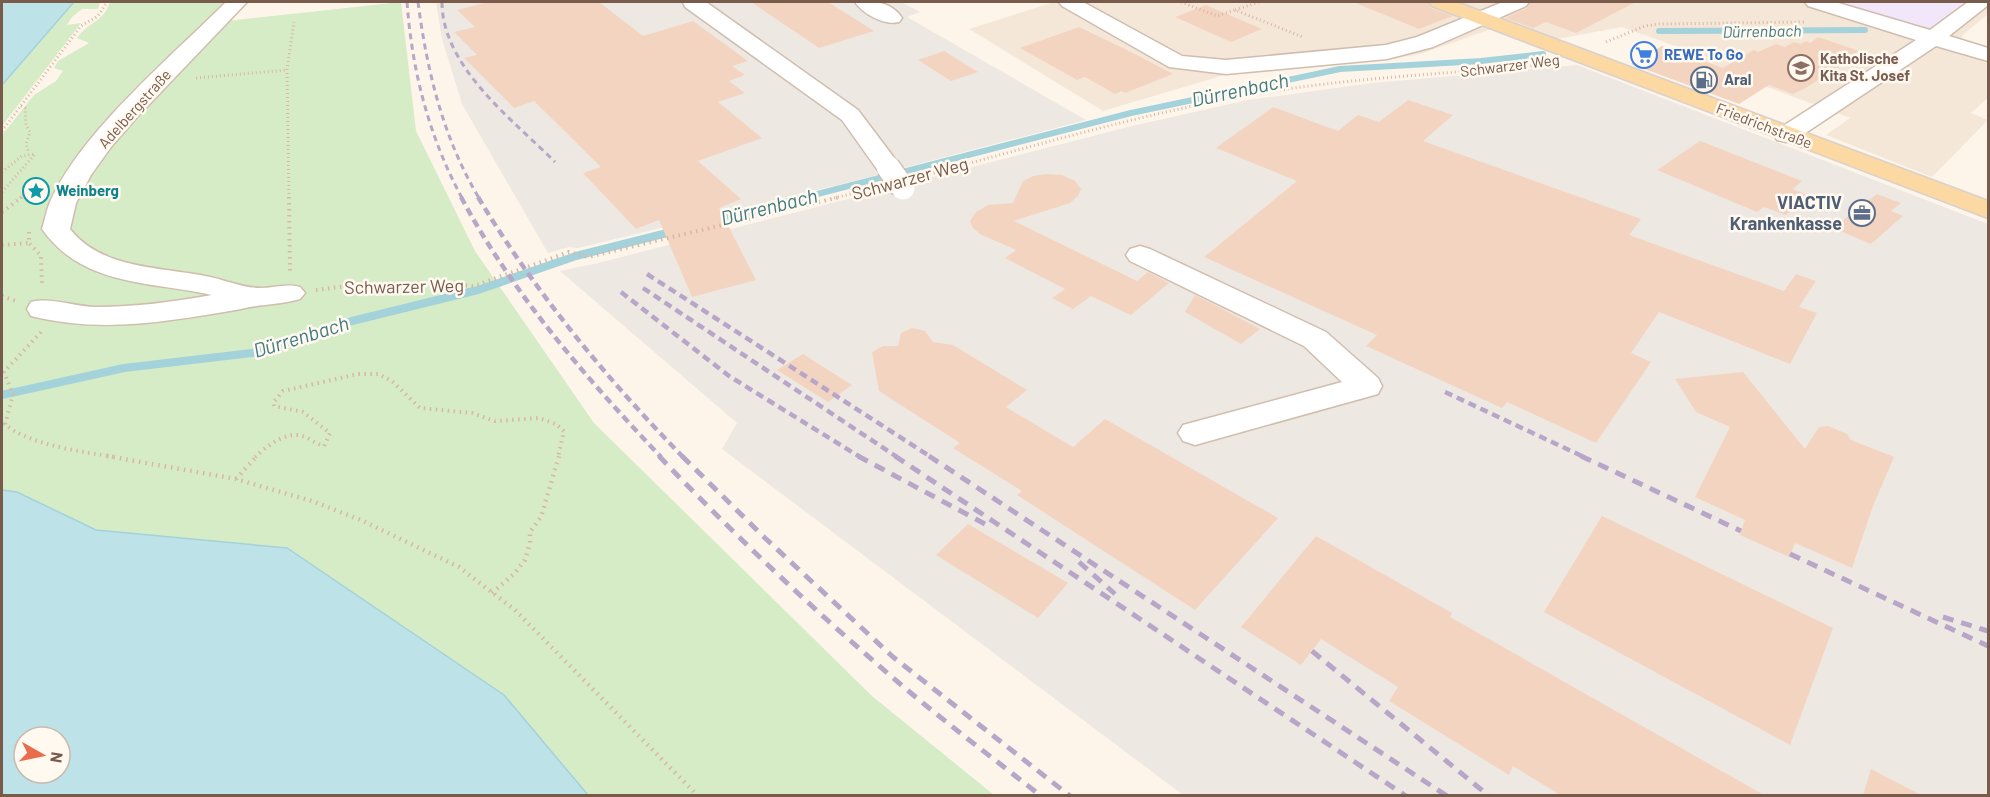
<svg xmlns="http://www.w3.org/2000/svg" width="1990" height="797" font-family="Barlow,sans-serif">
<rect width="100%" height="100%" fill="#fdf5ea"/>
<!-- residential -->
<path fill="#f5e7d8" d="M1049 2H1988V14L1964 34 1952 50 1988 63V98L1971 113 1988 120 1932 177 1826 135 1850 118 1706 64V57L1622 27 1552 40 1509 23 1420 54 1386 60 1235 72 1103 111 969 29 1051 3Z"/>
<!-- industrial -->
<path fill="#eee8e2" d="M436 2H901L920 12 907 17 1086 120 846 183 578 248 569 247 548 253 462 104 442 39Z
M1577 65 1988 224V795H1183L722 449 737 423 560 271 598 263 1132 126 1248 100 1373 83Z"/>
<!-- education -->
<path fill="#f2e6fa" d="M1836 2H1971L1932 31Z"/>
<!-- green -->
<path fill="#d6ecc7" d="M74 2H100L98 9H82L72 17 67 25 81 23 2 126V85Z
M110 2H231L101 136 64 210 122 127 227 21 401 2 416 131 475 251 594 423 872 696 994 795H588L504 695 287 548 96 530 17 493 2 490V135L34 95 56 81 63 71 54 68 58 61 89 43 77 38C90 20 102 24 110 2Z"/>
<!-- water -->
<path fill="#bde2e8" stroke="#a3d2da" stroke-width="1.5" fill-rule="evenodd" d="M2 2H74L2 85Z
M2 490 17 492 96 530 287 548 504 695 588 795H2ZM24 737H60V773H24Z"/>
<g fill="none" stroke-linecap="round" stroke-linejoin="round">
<!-- stream-far1 -->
<path stroke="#a3d2da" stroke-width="6" d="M1659 31 1865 30
M802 198 1131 113 1340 69 1481 61 1543 54"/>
<!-- stream -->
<path stroke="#a3d2da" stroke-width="8" d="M714 221 808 197
M2 395 124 368 252 353 352 321 478 290 576 256 675 231"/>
</g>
<!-- building -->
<path fill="#f3d4c0" d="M488 2H599L643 36 693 21 748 61 732 66 745 75 729 81 745 93 718 102 762 138 698 161 741 199 719 208 756 280 692 297 659 220 636 229 583 173 601 167 534 101 514 108 464 58 477 55 454 32 475 27 457 10Z
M751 2H828L874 31 819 48Z
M1353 2H1427L1431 8 1453 16 1419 29Z
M1531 2H1636L1576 33 1546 22 1533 28 1505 18 1527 8Z
M1206 5 1262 29 1231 42 1175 17Z
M1079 27 1127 50 1173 74 1125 93 1121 91 1115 94 1085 77 1077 80 1020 48Z
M1818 37 1859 51 1848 58 1851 59 1804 89 1793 94 1769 85 1739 104 1631 64 1662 46 1723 68 1754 50 1758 52 1776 44 1785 47 1794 42 1801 44 1806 41 1810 43Z
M944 51 978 72 951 81 918 60Z
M1408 100 1453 115 1423 141 1641 219 1629 235 1784 291 1796 274 1816 281 1799 307 1817 313 1790 364 1659 312 1631 353 1651 362 1596 443 1507 402 1502 408 1366 346 1377 335 1204 257 1297 181 1216 148 1273 107 1338 131 1358 115 1379 122Z
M1700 141 1802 181 1793 189 1809 196 1786 215 1764 207 1757 212 1657 170Z
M1046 174 1062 175 1075 181 1081 189 1078 196 1070 203 1014 221 1137 281 1148 272 1169 283 1131 315 1091 296 1073 309 1052 298 1065 289 1005 258 1016 250 980 234 973 228 970 221 976 212 988 205 1013 203 1023 181 1033 176Z
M1877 194 1901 203 1891 211 1903 216 1871 244 1833 228Z
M1195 295 1213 304 1260 329 1241 344 1185 312Z
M912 328 925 331 933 342 953 345 1027 390 1006 407 1073 447 1105 419 1278 518 1195 610 1017 495 1022 491 953 448 960 443 879 391 872 352 883 346H898L901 333Z
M803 354 852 385 828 402 777 370Z
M1743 372 1805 449 1819 427 1828 426 1847 434 1851 440 1894 457 1873 506 1852 568 1795 543 1789 557 1740 535 1745 520 1695 497 1730 427 1696 412 1675 379Z
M1602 516 1833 628 1790 745 1544 612Z
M968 524 1068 583 1038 618 936 555Z
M1316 536 1452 613 1450 617 1764 795H1560L1513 766 1509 775 1389 701 1398 687 1321 639 1301 665 1241 627Z
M1871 769 1921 795H1863Z"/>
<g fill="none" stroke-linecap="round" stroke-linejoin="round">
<defs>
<path id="minor" d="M226 2H247L139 115 111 147 91 175 76 203 70 229C101 269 160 267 205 276 223 279 242 288 260 288 274 288 286 283 300 287L305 293 300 299C280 305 260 304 241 309 170 321 102 334 31 316L27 309 31 302C52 297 75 307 96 307 135 307 173 302 212 295 150 281 83 287 42 229 45 220 46 211 50 202 81 132 171 57 226 2Z
M683 2H706L858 110 901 167 897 172 888 175 879 172 842 120 685 7Z
M855 2C872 0 892 2 902 18L899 22C885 26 863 14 855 2Z
M1059 2H1083L1182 56 1226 60 1386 45 1417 37 1503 2H1529L1526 6 1433 47 1387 59 1226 74 1169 67 1062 6Z
M1805 2H1835L1930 30 1968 2H1988L1987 6 1949 36 1988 48V61L1936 46 1795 140 1786 142 1777 140 1774 135 1777 130 1916 40 1808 6Z
M1140 246 1150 249 1326 332 1378 378 1382 386 1378 394 1195 445 1183 441 1178 433 1183 425 1342 382 1304 346 1130 261 1126 255 1130 249Z"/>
<path id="major" d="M1429 2H1456L1988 201V218L1432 6Z"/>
</defs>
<!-- minor casing -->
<use href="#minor" stroke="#d0bdae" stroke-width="3"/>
<!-- major casing -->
<use href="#major" stroke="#d9d1cd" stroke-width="3"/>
<!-- path-far2 -->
<path stroke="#d9b7a3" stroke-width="3" stroke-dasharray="1 3" stroke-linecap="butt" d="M1181 2 1217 16 1235 10
M1259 2 1235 10 1303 37
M1606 42 1645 26 1659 24 1805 22
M196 78 287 70
M21 106 25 108 26 125 30 132 26 144 29 153
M2 131 81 26 98 16 107 2
M2 172 22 156 35 154 2 192
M926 175C1031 147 1137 115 1244 96 1343 78 1443 74 1543 65
M20 198 32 189 43 186
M289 198 287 70 294 22
M834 198 872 189"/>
<!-- path-far1 -->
<path stroke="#d9b7a3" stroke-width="4" stroke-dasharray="1.5 4.5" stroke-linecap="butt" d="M289 197 290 272
M2 212 22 197
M29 232V243L41 256 42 286
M2 245 29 243
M316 290 355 285 429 283 474 286 569 252 588 257 840 197
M2 296 16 301
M41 332 4 372 13 395 5 424C28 445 84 452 115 457
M255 457C266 447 285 431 302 436 310 438 316 444 324 446L330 433 303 412 274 406 273 403 283 391 358 374H378L392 381 420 408 472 413 495 421 539 418 556 424 564 431 558 457"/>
<!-- path -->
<path stroke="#d9b7a3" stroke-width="4.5" stroke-dasharray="1.5 5" stroke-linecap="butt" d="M107 456 236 479 315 502 363 521 459 567 515 610 698 796
M236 479 257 456
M492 593 514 574 525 560 530 543V532L541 517 559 456"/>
<!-- minor -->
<use href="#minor" fill="#fff" fill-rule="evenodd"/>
<!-- major -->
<use href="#major" fill="#fcd9a2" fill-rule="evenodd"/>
<!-- rail-far2 -->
<path stroke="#b8a6c8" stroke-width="3" stroke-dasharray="6 4.5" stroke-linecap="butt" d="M407 2C412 71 429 137 462 198
M418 2C427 71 443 138 479 198
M442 2C442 67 513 120 555 162"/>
<!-- rail-far1 -->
<path stroke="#b8a6c8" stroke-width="4.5" stroke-dasharray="8 5" stroke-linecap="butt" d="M461 197C512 293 586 378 661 457
M478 197C535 292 606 378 683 457
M647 274 931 457
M643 288 897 457
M621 292 729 376 860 457
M1445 392 1584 457"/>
<!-- rail -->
<path stroke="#b8a6c8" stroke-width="5" stroke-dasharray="11 8" stroke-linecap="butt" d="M659 456C739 540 823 619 912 694 954 729 998 762 1041 796
M682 456 765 538 893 657 1070 796
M858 456 985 524
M895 456 1406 796
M929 456 1447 796
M1581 456 1741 531
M1790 554 1988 646
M1079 562 1115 594
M1943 617 1988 631
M1312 651 1489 796"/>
<defs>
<path id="minor-bridge" d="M888 167 903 188"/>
</defs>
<!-- minor-bridge casing -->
<use href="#minor-bridge" stroke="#d0bdae" stroke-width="26" stroke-linecap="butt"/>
<!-- minor-bridge -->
<use href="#minor-bridge" stroke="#fff" stroke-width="23"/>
</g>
<!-- icons -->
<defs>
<symbol id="supermarket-ring" viewBox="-11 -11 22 22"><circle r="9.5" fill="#fff9f0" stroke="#3f7fe0" stroke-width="1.5"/><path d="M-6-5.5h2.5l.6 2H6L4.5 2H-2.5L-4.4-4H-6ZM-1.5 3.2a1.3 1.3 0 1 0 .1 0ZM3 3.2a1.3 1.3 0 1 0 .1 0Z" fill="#3f7fe0"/></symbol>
<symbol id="school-ring" viewBox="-11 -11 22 22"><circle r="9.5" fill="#fff9f0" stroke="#8d6e63" stroke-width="1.5"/><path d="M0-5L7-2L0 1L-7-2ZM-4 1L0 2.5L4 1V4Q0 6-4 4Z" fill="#8d6e63"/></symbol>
<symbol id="fuel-ring" viewBox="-11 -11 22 22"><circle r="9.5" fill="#fff9f0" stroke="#5c6f8a" stroke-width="1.5"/><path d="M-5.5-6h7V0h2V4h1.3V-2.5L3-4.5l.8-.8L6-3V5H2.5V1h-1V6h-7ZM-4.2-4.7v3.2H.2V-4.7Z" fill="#5c6f8a"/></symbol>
<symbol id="sight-ring" viewBox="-11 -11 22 22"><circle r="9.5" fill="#fff9f0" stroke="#0f9aa8" stroke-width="1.5"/><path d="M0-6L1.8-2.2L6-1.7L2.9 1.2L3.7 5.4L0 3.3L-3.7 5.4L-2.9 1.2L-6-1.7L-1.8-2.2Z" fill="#0f9aa8"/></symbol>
<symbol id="office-ring" viewBox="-11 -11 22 22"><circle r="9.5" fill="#fff9f0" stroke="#5c6f8a" stroke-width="1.5"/><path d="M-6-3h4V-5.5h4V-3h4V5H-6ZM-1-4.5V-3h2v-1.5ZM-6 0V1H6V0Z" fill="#5c6f8a"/></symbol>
</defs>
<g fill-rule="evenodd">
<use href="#supermarket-ring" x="1629" y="40" width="30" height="30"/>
<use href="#school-ring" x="1786" y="53" width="30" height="30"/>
<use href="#fuel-ring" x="1689" y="65" width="30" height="30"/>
<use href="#sight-ring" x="21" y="176" width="30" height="30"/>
<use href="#office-ring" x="1847" y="198" width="30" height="30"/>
</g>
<g text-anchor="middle" stroke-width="5" stroke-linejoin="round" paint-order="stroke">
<!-- far-shop labels -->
<g font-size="15" font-weight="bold" fill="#366cbe" stroke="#fff9f0" text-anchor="start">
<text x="1664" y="60">REWE To Go</text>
</g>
<!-- far-education labels -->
<g font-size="15" font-weight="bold" fill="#785e54" stroke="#fff9f0" text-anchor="start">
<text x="1820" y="64">Katholische<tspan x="1820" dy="17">Kita St. Josef</tspan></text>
</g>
<!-- far-street labels -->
<g font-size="15" fill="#795b4c" stroke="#fff9f0">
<text transform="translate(1510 66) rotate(-7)" y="5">Schwarzer Weg</text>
<text transform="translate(135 109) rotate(-48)" y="5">Adelbergstraße</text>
<text transform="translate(1764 126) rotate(21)" y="5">Friedrichstraße</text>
</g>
<!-- far-service labels -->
<g font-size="15" font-weight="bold" fill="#4e5e75" stroke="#fff9f0" text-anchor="start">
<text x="1724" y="85">Aral</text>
</g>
<!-- far-culture labels -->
<g font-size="15" font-weight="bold" fill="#0d838f" stroke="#fff9f0" text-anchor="start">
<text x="56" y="196">Weinberg</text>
</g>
<!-- far-water labels -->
<g font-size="16" font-style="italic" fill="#417b85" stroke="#fff9f0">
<text transform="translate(1762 31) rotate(-1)" y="6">Dürrenbach</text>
</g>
<!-- street labels -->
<g font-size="18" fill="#795b4c" stroke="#fff9f0">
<text transform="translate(910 179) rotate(-15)" y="6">Schwarzer Weg</text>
<text transform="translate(404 287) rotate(-1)" y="6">Schwarzer Weg</text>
</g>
<!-- service labels -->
<g font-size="18" font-weight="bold" fill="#4e5e75" stroke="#fff9f0" text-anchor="end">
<text x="1842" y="209">VIACTIV<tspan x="1842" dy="21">Krankenkasse</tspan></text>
</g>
<!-- water labels -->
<g font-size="20" font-style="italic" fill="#417b85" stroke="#fff9f0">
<text transform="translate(1240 90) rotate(-12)" y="7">Dürrenbach</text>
<text transform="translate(769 207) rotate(-14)" y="7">Dürrenbach</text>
<text transform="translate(301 337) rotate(-17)" y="7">Dürrenbach</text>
</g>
</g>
<!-- border -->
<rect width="1990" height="797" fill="none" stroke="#795b4c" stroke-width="6"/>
<!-- north arrow -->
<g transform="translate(42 755) rotate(99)"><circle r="28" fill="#fff9f0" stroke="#c9baae" stroke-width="1.5"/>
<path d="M0-4.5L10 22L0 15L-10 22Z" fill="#e86d4d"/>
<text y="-9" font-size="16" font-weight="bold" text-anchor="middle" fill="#795b4c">N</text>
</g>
</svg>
